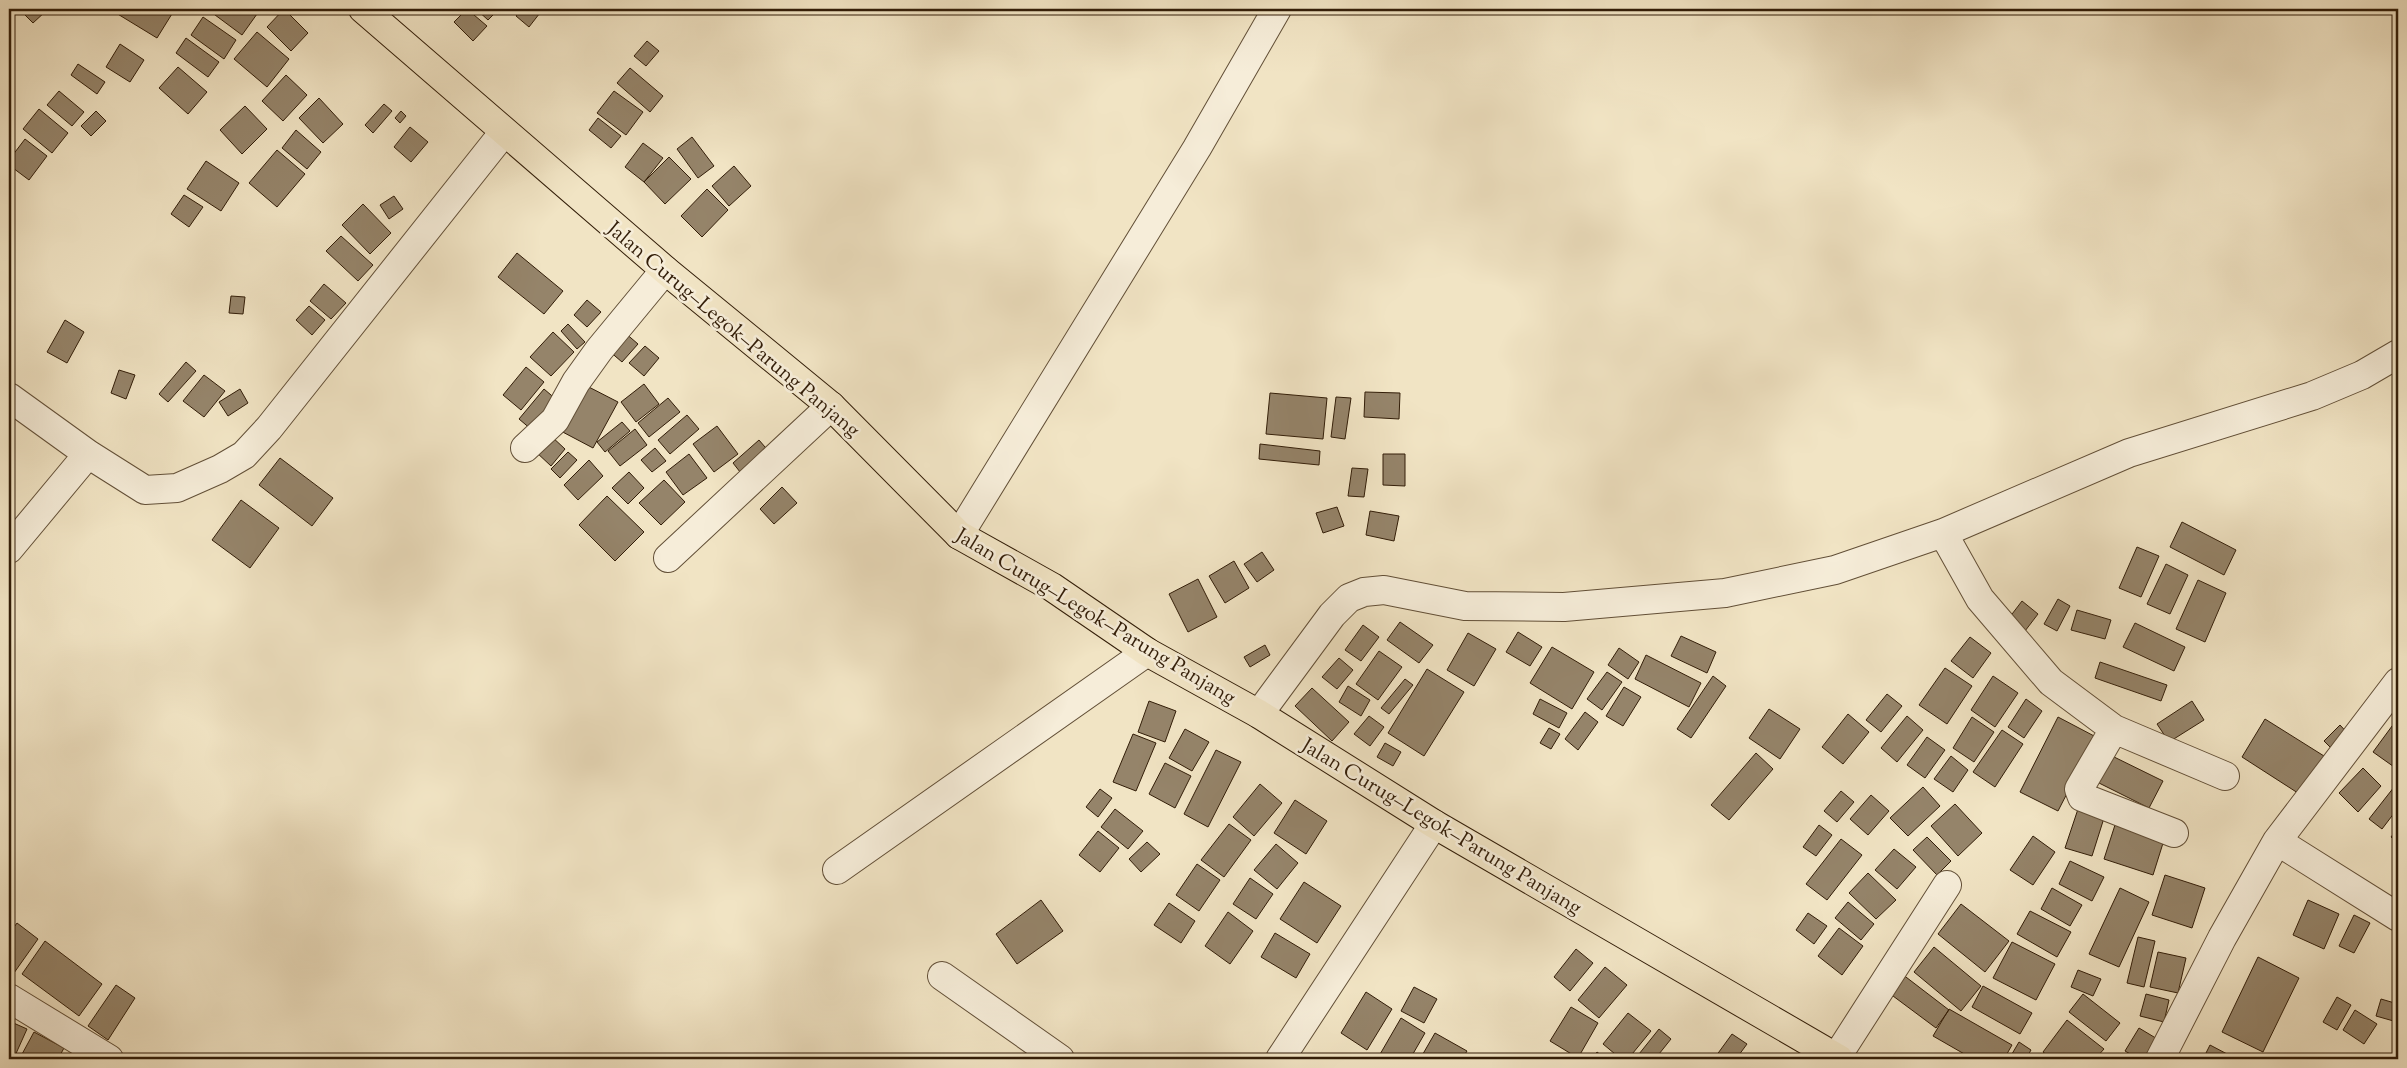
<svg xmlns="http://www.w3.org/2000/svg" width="2407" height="1068" font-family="'Sorts Mill Goudy',serif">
<rect width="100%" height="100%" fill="#f1e4c4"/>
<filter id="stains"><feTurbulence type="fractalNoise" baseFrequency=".004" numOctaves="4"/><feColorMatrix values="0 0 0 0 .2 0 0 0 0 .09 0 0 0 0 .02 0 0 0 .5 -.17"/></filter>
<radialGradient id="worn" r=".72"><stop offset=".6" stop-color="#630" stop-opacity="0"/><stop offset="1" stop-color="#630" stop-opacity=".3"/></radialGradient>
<!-- building -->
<path fill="#95846a" stroke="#321d08" d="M19 9H44L46 11 33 23Z
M119 9H175L157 38 116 13Z
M207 9H251L257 14 242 35Z
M284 9 308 33 291 51 267 27Z
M467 9 487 26 473 41 454 22Z
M476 9H499L488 20Z
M521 9H543L529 27 516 16Z
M203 17 236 40 224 59 191 35Z
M257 32 289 59 267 87 234 59Z
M186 38 219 62 208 77 176 53Z
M647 41 659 51 646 66 634 56Z
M120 44 144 60 130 82 106 67Z
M78 64 105 82 97 94 71 75Z
M178 67 207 92 188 114 159 88Z
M630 68 663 96 650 112 617 83Z
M286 75 307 95 283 121 262 101Z
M59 91 84 112 72 126 47 105Z
M614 91 643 112 626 135 597 113Z
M319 98 343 124 323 143 299 118Z
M384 104 392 111 373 133 365 125Z
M245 106 267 129 242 154 220 130Z
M39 109 68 133 52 153 23 129Z
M96 111 106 121 91 136 81 126Z
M401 111 406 116 400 123 395 118Z
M598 118 621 136 611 148 589 130Z
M410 127 428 142 411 162 394 147Z
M296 130 321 152 307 169 282 148Z
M692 137 714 166 698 178 677 149Z
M25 139 47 156 29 180 9 165V160Z
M643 143 663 158 644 182 625 167Z
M277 150 305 174 277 207 249 183Z
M669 157 691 179 665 204 644 182Z
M206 161 239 183 221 211 187 189Z
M734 166 751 186 729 206 712 186Z
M707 189 728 210 702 237 681 216Z
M184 195 203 207 189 227 171 214Z
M394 196 403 209 389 219 380 205Z
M363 204 391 233 370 254 342 225Z
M341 236 373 265 358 281 326 251Z
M517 253 563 291 544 314 498 277Z
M324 284 346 303 331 319 310 301Z
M231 296 245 297 243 314 229 313Z
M587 300 601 312 587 327 574 315Z
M309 306 325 320 312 335 296 320Z
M65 320 84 332 67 363 47 352Z
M568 324 585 342 577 349 561 331Z
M553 332 574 352 551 376 530 357Z
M624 332 638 344 622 362 608 350Z
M645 346 659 358 644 376 629 363Z
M186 362 196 371 168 402 159 394Z
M526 367 544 382 521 410 503 395Z
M119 370 135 375 126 399 111 393Z
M204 375 225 391 204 417 183 401Z
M581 383 618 402 593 448 557 429Z
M644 384 659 404 636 422 621 402Z
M240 389 248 403 228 416 219 402Z
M544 389 558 401 532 430 519 419Z
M1365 392 1400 393 1399 419 1364 417Z
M1270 393 1327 398 1323 439 1266 434Z
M1336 397 1351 398 1345 439 1331 437Z
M668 398 680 412 649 437 638 423Z
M687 415 699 429 670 454 658 440Z
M622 422 630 431 605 452 597 442Z
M717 426 738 454 714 472 693 444Z
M635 429 647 445 620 466 608 451Z
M550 435 565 449 551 466 535 451Z
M759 440 771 454 744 477 733 463Z
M1260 444 1320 451 1319 465 1259 459Z
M655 448 666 461 652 472 641 460Z
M568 452 577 460 560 478 551 469Z
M689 454 707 478 683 495 666 472Z
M1383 454H1405V486L1383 485Z
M280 458 333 498 312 526 259 485Z
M589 460 603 476 578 500 564 485Z
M1352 468 1368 469 1364 497 1348 496Z
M629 472 644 488 628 504 612 488Z
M664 480 685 502 661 525 639 503Z
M782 487 797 503 774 524 760 509Z
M607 496 644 532 615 561 579 525Z
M241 500 279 528 250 568 212 540Z
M1337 507 1344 526 1323 533 1316 513Z
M1370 511 1399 516 1394 541 1366 535Z
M2182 522 2236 550 2224 575 2170 547Z
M2137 547 2159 556 2141 597 2119 588Z
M1262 552 1274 570 1257 582 1244 564Z
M1234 561 1249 588 1225 603 1209 576Z
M2166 564 2188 575 2170 614 2147 604Z
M1198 579 1217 617 1188 632 1169 594Z
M2198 580 2226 593 2205 642 2176 629Z
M2058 599 2070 606 2057 631 2044 624Z
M2022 601 2038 614 2025 631 2009 618Z
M2077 610 2111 620 2105 639 2071 630Z
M1400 622 1433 645 1419 663 1387 640Z
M2135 623 2185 647 2174 671 2123 647Z
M1363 625 1379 637 1361 661 1345 650Z
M1518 632 1542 647 1530 666 1506 652Z
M1468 633 1496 649 1474 686 1447 670Z
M1681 636 1716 652 1707 673 1671 656Z
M1970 637 1991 653 1973 678 1951 661Z
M1265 645 1270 655 1250 667 1244 657Z
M1552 647 1594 672 1572 709 1530 683Z
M1619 648 1639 662 1628 679 1608 665Z
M1379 651 1402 667 1378 700 1356 684Z
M1646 655 1701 683 1689 707 1635 679Z
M1339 658 1353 670 1337 689 1322 677Z
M2100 662 2167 685 2161 701 2095 678Z
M1945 668 1972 686 1947 724 1919 705Z
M1427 669 1464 692 1424 756 1388 733Z
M1607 672 1622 682 1602 710 1587 699Z
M1713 676 1726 686 1691 738 1677 729Z
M1993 676 2018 693 1995 727 1971 710Z
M1405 679 1413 685 1389 714 1381 708Z
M1348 686 1370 700 1361 716 1339 702Z
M1624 687 1641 697 1623 726 1606 716Z
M1312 688 1349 722 1332 741 1295 706Z
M1887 694 1902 706 1881 732 1866 720Z
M1540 699 1567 713 1559 728 1533 714Z
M2026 699 2042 711 2024 738 2008 727Z
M1149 701 1176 711 1165 742 1138 732Z
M2192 701 2204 720 2169 742 2157 724Z
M1769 709 1800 729 1780 759 1749 738Z
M1585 712 1598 722 1578 750 1565 739Z
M1848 714 1869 732 1843 764 1822 747Z
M1369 716 1384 727 1370 746 1354 734Z
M1907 716 1923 730 1897 762 1881 748Z
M1972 717 1994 732 1974 762 1953 748Z
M2058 717 2096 737 2058 811 2020 792Z
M2265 719 2324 756 2301 795 2242 757Z
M2395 722 2398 724 2397 769 2373 752Z
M2340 725 2352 738 2337 754 2324 741Z
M1549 728 1560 734 1551 749 1540 743Z
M1185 729 1209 742 1192 771 1169 758Z
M2002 730 2023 744 1995 787 1973 772Z
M1133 734 1156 743 1136 791 1113 782Z
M1927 737 1945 750 1925 778 1907 765Z
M1385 743 1401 752 1393 766 1377 757Z
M1216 750 1241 762 1208 827 1184 814Z
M1756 753 1773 769 1729 820 1711 805Z
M2108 754 2163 781 2149 808 2095 781Z
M1951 756 1968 770 1953 792 1934 779Z
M1165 763 1191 776 1175 808 1149 794Z
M2363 768 2381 786 2358 812 2339 793Z
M2398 782V808L2382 829 2369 819Z
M1260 784 1282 803 1254 836 1233 817Z
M1923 787 1940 806 1908 836 1890 818Z
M1100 789 1112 798 1098 817 1086 807Z
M1841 791 1854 802 1837 822 1824 811Z
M1871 795 1889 811 1868 835 1850 819Z
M1295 800 1327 821 1306 854 1274 833Z
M1955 804 1982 833 1958 856 1931 826Z
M1115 809 1143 831 1128 849 1101 827Z
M2078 809 2104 818 2092 856 2065 848Z
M1229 824 1251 840 1224 877 1201 860Z
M1819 825 1832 835 1816 856 1803 847Z
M2115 825 2164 840 2153 875 2104 859Z
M2398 828V843L2391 837Z
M1098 831 1119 848 1100 872 1079 855Z
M2033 836 2055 852 2033 885 2010 870Z
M1927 837 1951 861 1937 875 1913 850Z
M1841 839 1862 855 1827 900 1806 884Z
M1147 842 1160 854 1141 872 1129 859Z
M1276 844 1298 863 1277 889 1254 870Z
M1894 849 1916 867 1897 889 1875 870Z
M2070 861 2104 877 2092 901 2059 884Z
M1197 864 1220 880 1199 911 1176 895Z
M1868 873 1896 900 1876 919 1849 893Z
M2165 875 2205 888 2192 928 2152 915Z
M1250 878 1273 894 1256 919 1233 904Z
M1304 882 1341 906 1317 943 1280 919Z
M2052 888 2082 905 2070 926 2041 909Z
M2120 888 2149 902 2119 967 2089 954Z
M1041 900 1063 931 1017 964 996 934Z
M2308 900 2339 914 2324 949 2293 935Z
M1848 902 1874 924 1861 940 1835 918Z
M1169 903 1195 921 1181 943 1154 925Z
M1961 904 2009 941 1985 972 1938 934Z
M2030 911 2071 932 2057 957 2017 934Z
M1228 912 1253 931 1230 964 1205 946Z
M1808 913 1827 926 1814 944 1796 930Z
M2354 915 2370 923 2354 953 2339 946Z
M17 923 38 939 9 980V934Z
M1839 928 1863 946 1842 975 1818 956Z
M1275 933 1310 954 1296 978 1261 957Z
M2138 937 2155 941 2144 987 2127 983Z
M45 941 102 984 79 1016 22 974Z
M2012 942 2055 964 2036 1000 1993 978Z
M1934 947 1981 986 1961 1011 1914 972Z
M1576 949 1593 963 1570 991 1554 977Z
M2158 952 2186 958 2178 993 2150 987Z
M2258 957 2299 978 2263 1052 2222 1032Z
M1605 967 1627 985 1599 1018 1578 1000Z
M2078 970 2101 979 2093 996 2071 987Z
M1902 974 1949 1010 1936 1028 1889 993Z
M116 985 135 998 108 1040 88 1026Z
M1983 986 2032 1013 2020 1034 1972 1007Z
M1414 987 1437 999 1424 1023 1401 1011Z
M1366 992 1392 1009 1367 1050 1341 1033Z
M2083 994 2120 1023 2106 1041 2069 1012Z
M2146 994 2169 1000 2164 1022 2140 1016Z
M2337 997 2351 1005 2337 1030 2323 1022Z
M2381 999 2398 1004 2397 1022 2376 1016Z
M1571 1007 1598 1023 1578 1058 1550 1041Z
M1949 1009 2012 1045 2004 1059H1973L1933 1036Z
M2355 1010 2377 1024 2364 1044 2343 1030Z
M1628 1013 1651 1031 1628 1059H1621L1603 1044Z
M1401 1018 1425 1033 1410 1059H1384L1379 1056Z
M2067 1020 2104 1049 2095 1059H2052L2043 1052Z
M9 1021 27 1029 14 1058 9 1056Z
M2139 1028 2159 1040 2149 1059H2139L2125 1051Z
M1659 1029 1671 1039 1655 1059H1635Z
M34 1032 64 1048 58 1059H27L21 1056Z
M1435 1033 1467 1051 1462 1059H1420Z
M1732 1034 1747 1044 1736 1059H1720L1716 1056Z
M2019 1042 2031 1050 2026 1059H2009Z
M2210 1045 2229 1055 2227 1059H2203Z
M1597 1052 1606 1059H1592Z"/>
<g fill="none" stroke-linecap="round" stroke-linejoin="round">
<defs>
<path id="minor" d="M9 397 88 454 145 490 177 488 220 469 244 455 269 428 504 132
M525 448 555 420 576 382 599 350 665 270
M1943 533 1980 599 2051 682 2114 729 2225 776
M959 535 1197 148 1277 9
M9 549 88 454
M668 558 831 406
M1259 714 1332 615 1349 598 1364 592 1384 590 1465 606 1564 607 1725 593 1835 570 1943 533 2129 453 2312 396 2362 375 2398 354
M2114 729 2079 789 2082 797 2174 833
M2277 841 2398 917
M837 870 1147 652
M942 976 1060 1059
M9 998 109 1059
M1836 1058 1947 885
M1280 1059 1434 824
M2160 1059 2222 938 2277 841 2398 682"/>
<path id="major" d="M363 9 665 270 831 406 959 535 1052 587 1147 652 1259 714 1434 824 1839 1059"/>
</defs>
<!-- minor casing -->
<use href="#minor" stroke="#624f37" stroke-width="30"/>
<!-- major casing -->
<use href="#major" stroke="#321d08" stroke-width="30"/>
<!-- minor -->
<use href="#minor" stroke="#f6edd9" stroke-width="28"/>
<!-- major -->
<use href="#major" stroke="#f1e4c4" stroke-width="28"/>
</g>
<g text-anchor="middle" stroke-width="5" stroke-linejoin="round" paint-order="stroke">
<!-- street labels -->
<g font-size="21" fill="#321d08" stroke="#f6edd9">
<text transform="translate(734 329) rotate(40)" y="7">Jalan Curug–Legok–Parung Panjang</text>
<text transform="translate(1096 616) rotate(31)" y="7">Jalan Curug–Legok–Parung Panjang</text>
<text transform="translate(1442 826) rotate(31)" y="7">Jalan Curug–Legok–Parung Panjang</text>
</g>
</g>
<!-- margin -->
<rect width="2407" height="1068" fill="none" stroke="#f1e4c4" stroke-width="30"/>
<rect x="10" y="10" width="2387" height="1048" fill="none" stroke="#321d08" stroke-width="2.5"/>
<rect x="15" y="15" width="2377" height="1038" fill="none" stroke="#321d08"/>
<rect width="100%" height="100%" filter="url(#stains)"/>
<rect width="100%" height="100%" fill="url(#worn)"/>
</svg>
